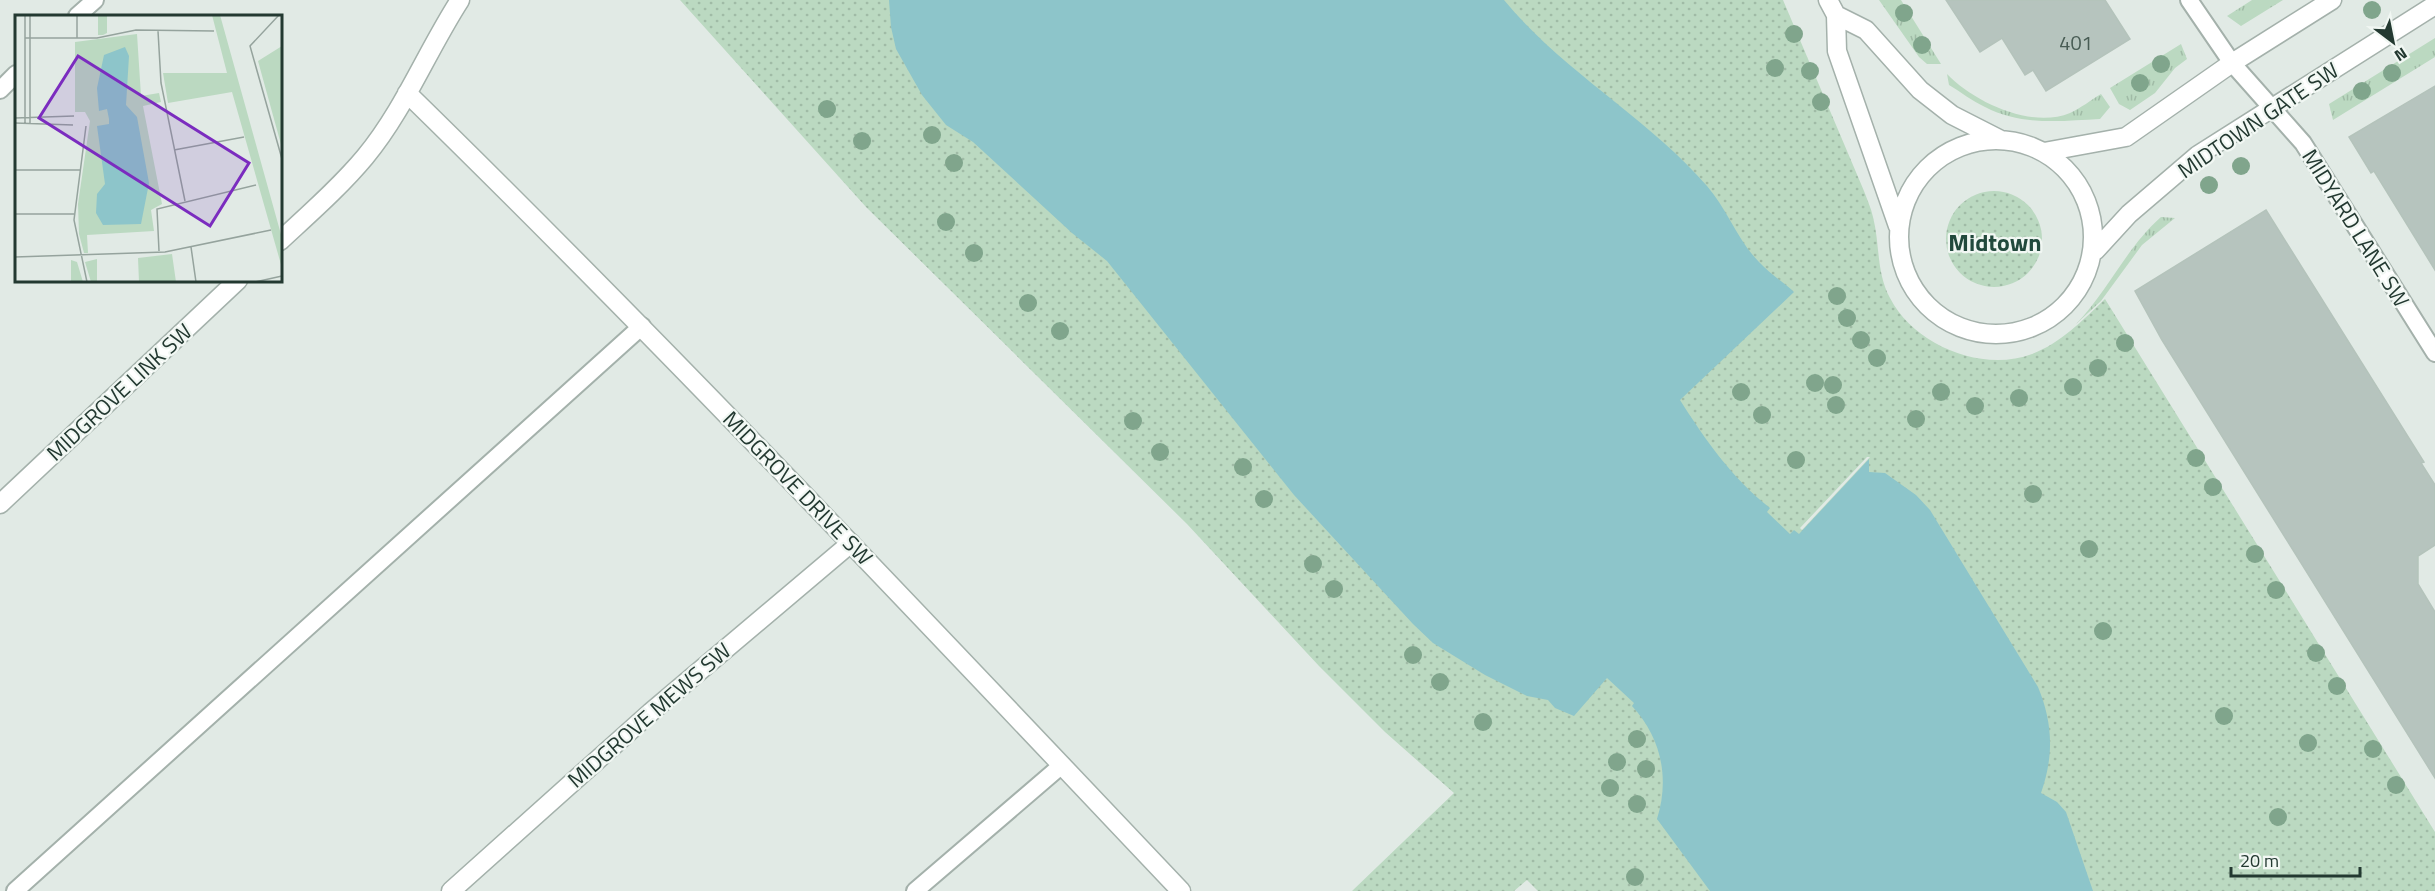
<svg xmlns="http://www.w3.org/2000/svg" width="2435" height="891" font-family="'Titillium Web',sans-serif">
<defs>
<pattern id="grass-tufts" width="24" height="20" patternUnits="userSpaceOnUse" patternTransform="scale(1.5)"><rect width="24" height="20" fill="#bbd9c1"/><path d="M3 7l-1-3M5 7V3M7 7l1-3M15 17l-1-3M17 17v-4M19 17l1-3" fill="none" stroke="#a0bba6"/></pattern>
<pattern id="park-dots" width="8" height="8" patternUnits="userSpaceOnUse" patternTransform="scale(1.5)"><rect width="8" height="8" fill="#bbd9c1"/><path d="M2 2h.1M6 6h.1" fill="none" stroke="#a0bba6" stroke-width="1.8" stroke-linecap="round"/></pattern>
</defs>
<rect width="100%" height="100%" fill="#e1eae5"/>
<!-- grass -->
<path fill="url(#grass-tufts)" d="M1879 0H1901L1941 64H1927L1919 57Z
M2252 0H2283L2241 26 2227 16Z
M2435 38V57L2333 120 2329 104Z
M2181 44 2187 59 2175 68 2155 93 2130 110 2119 104 2110 88Z
M1947 74C1974 102 2031 129 2070 113 2081 108 2091 100 2101 94L2110 107 2100 119C2060 121 2022 126 1985 107 1972 101 1961 92 1949 85Z
M2161 217 2175 218 2142 245 2101 301 2076 324C2108 291 2126 248 2161 217Z"/>
<!-- park -->
<path fill="url(#park-dots)" d="M680 0H1783L1864 191C1867 199 1871 208 1873 217 1880 244 1876 272 1890 298 1914 345 1982 373 2032 354 2061 343 2083 320 2105 299L2435 832V891H1538L1527 880 1514 891H1352L1454 793 1385 732 1319 666 1187 524 866 207Z
M1946 239a48 48 0 1 1 96 0a48 48 0 1 1-96 0Z"/>
<!-- water -->
<path fill="#8dc5ca" d="M889 0H1504C1562 71 1647 117 1707 186 1727 209 1738 241 1759 262 1769 273 1783 282 1794 292L1680 400C1706 441 1732 478 1770 508L1767 512 1790 534 1794 530 1799 534 1869 459V472L1885 473 1916 495 1930 510 2038 687C2053 723 2054 756 2041 793L2057 802 2066 812 2093 891H1710L1657 819C1670 778 1661 737 1632 706L1634 703 1607 678 1574 716 1555 708 1548 700 1527 696 1485 675 1433 643 1413 624 1294 495 1107 261 1072 233 973 142 946 125 922 95 896 49 891 27Z"/>
<!-- pier -->
<path fill="#e1eae5" d="M1867 457H1870L1802 530 1800 528Z"/>
<!-- building -->
<path fill="#b6c4be" stroke="#b4c3bb" stroke-width="1.5" d="M1946 0H2105L2130 39 2046 91 2033 70 2025 75 2002 38 1980 52Z
M2435 86V270L2374 171 2371 173 2349 137Z
M2266 210 2424 462 2421 463 2435 485V545L2418 556V584L2435 612V778L2162 340 2135 291Z"/>
<g fill="none" stroke-linecap="round" stroke-linejoin="round">
<defs>
<path id="lane" d="M2189 0 2232 63 2303 143 2435 353
M77 16 95 0
M0 90 16 74
M15 891 642 326
M915 891 1062 765"/>
<path id="street" d="M1828 0 1836 15 1837 51 1898 226
M1836 15 1866 30 1920 90 1952 115 2001 140
M407 93C672 352 926 622 1181 891
M1899 237a97 97 0 1 1 194 0a97 97 0 1 1-194 0Z
M2044 152 2126 137 2232 63 2332 0
M280 241C309 214 340 187 365 157 404 110 427 51 460 0
M2095 251 2129 214 2198 155 2435 5
M0 504 238 280
M451 891 651 712 851 543"/>
</defs>
<!-- lane casing -->
<use href="#lane" stroke="#a4b1ab" stroke-width="20"/>
<!-- street casing -->
<use href="#street" stroke="#a4b1ab" stroke-width="21"/>
<!-- lane -->
<use href="#lane" stroke="#fff" stroke-width="16"/>
<!-- street -->
<use href="#street" stroke="#fff" stroke-width="18"/>
</g>
<!-- trees -->
<g fill="#80a58c">
<circle cx="2372" cy="10" r="9"/>
<circle cx="1904" cy="13" r="9"/>
<circle cx="1794" cy="34" r="9"/>
<circle cx="1922" cy="45" r="9"/>
<circle cx="2161" cy="64" r="9"/>
<circle cx="1775" cy="68" r="9"/>
<circle cx="1810" cy="71" r="9"/>
<circle cx="2392" cy="73" r="9"/>
<circle cx="2140" cy="83" r="9"/>
<circle cx="2362" cy="91" r="9"/>
<circle cx="1821" cy="102" r="9"/>
<circle cx="827" cy="109" r="9"/>
<circle cx="932" cy="135" r="9"/>
<circle cx="862" cy="141" r="9"/>
<circle cx="954" cy="163" r="9"/>
<circle cx="2241" cy="166" r="9"/>
<circle cx="2209" cy="185" r="9"/>
<circle cx="946" cy="222" r="9"/>
<circle cx="974" cy="253" r="9"/>
<circle cx="1837" cy="296" r="9"/>
<circle cx="1028" cy="303" r="9"/>
<circle cx="1847" cy="318" r="9"/>
<circle cx="1060" cy="331" r="9"/>
<circle cx="1861" cy="340" r="9"/>
<circle cx="2125" cy="343" r="9"/>
<circle cx="1877" cy="358" r="9"/>
<circle cx="2098" cy="368" r="9"/>
<circle cx="1815" cy="383" r="9"/>
<circle cx="1833" cy="385" r="9"/>
<circle cx="2073" cy="387" r="9"/>
<circle cx="1741" cy="392" r="9"/>
<circle cx="1941" cy="392" r="9"/>
<circle cx="2019" cy="398" r="9"/>
<circle cx="1836" cy="405" r="9"/>
<circle cx="1975" cy="406" r="9"/>
<circle cx="1762" cy="415" r="9"/>
<circle cx="1916" cy="419" r="9"/>
<circle cx="1133" cy="421" r="9"/>
<circle cx="1160" cy="452" r="9"/>
<circle cx="2196" cy="458" r="9"/>
<circle cx="1796" cy="460" r="9"/>
<circle cx="1243" cy="467" r="9"/>
<circle cx="2213" cy="487" r="9"/>
<circle cx="2033" cy="494" r="9"/>
<circle cx="1264" cy="499" r="9"/>
<circle cx="2089" cy="549" r="9"/>
<circle cx="2255" cy="554" r="9"/>
<circle cx="1313" cy="564" r="9"/>
<circle cx="1334" cy="589" r="9"/>
<circle cx="2276" cy="590" r="9"/>
<circle cx="2103" cy="631" r="9"/>
<circle cx="2316" cy="653" r="9"/>
<circle cx="1413" cy="655" r="9"/>
<circle cx="1440" cy="682" r="9"/>
<circle cx="2337" cy="686" r="9"/>
<circle cx="2224" cy="716" r="9"/>
<circle cx="1483" cy="722" r="9"/>
<circle cx="1637" cy="739" r="9"/>
<circle cx="2308" cy="743" r="9"/>
<circle cx="2373" cy="749" r="9"/>
<circle cx="1617" cy="762" r="9"/>
<circle cx="1646" cy="769" r="9"/>
<circle cx="2396" cy="785" r="9"/>
<circle cx="1610" cy="788" r="9"/>
<circle cx="1637" cy="804" r="9"/>
<circle cx="2278" cy="817" r="9"/>
<circle cx="1635" cy="877" r="9"/>
</g>
<g text-anchor="middle" stroke-width="4.5" stroke-linejoin="round" paint-order="stroke">
<!-- number labels -->
<g font-size="20" fill="#485c54">
<text x="2076" y="50">401</text>
</g>
<!-- street labels -->
<g font-size="22" fill="#233931" stroke="#f1f7f3">
<text transform="translate(2258 120) rotate(-34)" y="8">MIDTOWN GATE SW</text>
<text transform="translate(2356 228) rotate(58)" y="8">MIDYARD LANE SW</text>
<text transform="translate(119 392) rotate(-43)" y="8">MIDGROVE LINK SW</text>
<text transform="translate(798 488) rotate(46)" y="8">MIDGROVE DRIVE SW</text>
<text transform="translate(649 715) rotate(-41)" y="8">MIDGROVE MEWS SW</text>
</g>
<!-- neighbourhood labels -->
<g font-size="24" font-weight="bold" fill="#21493c" stroke="#f1f7f3">
<text x="1995" y="251">Midtown</text>
</g>
</g>
<!-- overview -->
<g transform="translate(15 15)">
<rect width="267" height="267" fill="#e1eae5"/>
<path d="M83 0H92V18L88 20H83ZM197 0H205L267 223V253L217 77 153 88 148 58H212ZM122 19 126 81 144 78 146 87 128 91 147 189 136 195 139 216 72 220 73 238H69L64 219 63 189 75 106 70 97H60V27ZM267 31V133L243 46ZM157 239 161 267H124L123 243ZM82 244V267H76L70 247ZM56 245 62 247 68 267H56Z" fill="#bbd9c1"/>
<path d="M110 32 114 41 111 90 122 102 134 168 126 209 88 210 81 198 82 179 90 169 82 111 94 109V104L92 94 84 96 82 73 89 40Z" fill="#8dc5ca"/>
<path fill="none" stroke="#95a39d" stroke-width="1.5" d="M264 0 235 31 267 144M143 16 146 68 170 186M10 23H82L121 15 199 16M62 23V0M0 103 59 101M0 108 58 110M10 108V0M15 108V0M71 111 59 205 72 267M159 135 229 122M0 155H65M0 199H59M176 232 181 267M144 236 142 194 241 170M0 242 150 237 256 215M240 267 267 261"/>
<path fill="#7b2cbf" fill-opacity="0.15" stroke="#7b2cbf" stroke-width="3" d="M63 41 234 148 195 211 24 103Z"/>
<rect width="267" height="267" fill="none" stroke="#233931" stroke-width="3"/>
</g>
<!-- north arrow -->
<g transform="translate(2393 42) rotate(148)" stroke="#f1f7f3" stroke-width="4.5" paint-order="stroke">
<path d="M0-4.5L10 22L0 15L-10 22Z" fill="#233931"/>
<text y="-9" font-size="16" font-weight="bold" text-anchor="middle" fill="#233931">N</text>
</g>
<!-- scale -->
<path d="M2231 867v9h129v-9" fill="none" stroke="#233931" stroke-width="3"/>
<text x="2240" y="867" font-size="18" fill="#233931" stroke="#f1f7f3" stroke-width="4.5" paint-order="stroke">20 m</text>
</svg>
